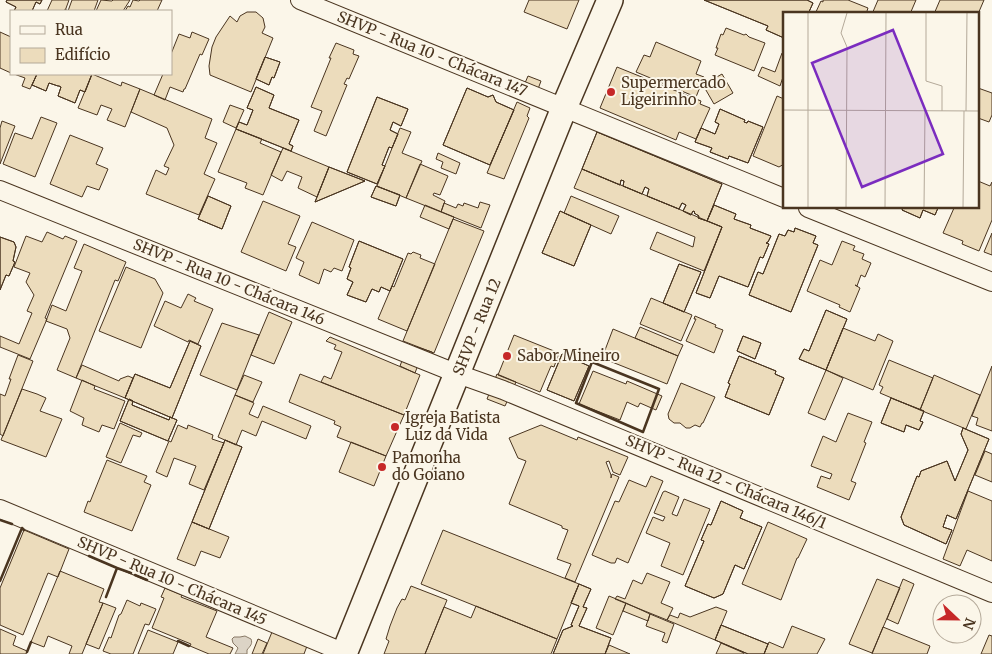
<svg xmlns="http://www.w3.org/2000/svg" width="992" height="654" font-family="Merriweather,serif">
<rect width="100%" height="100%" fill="#fbf6e9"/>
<!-- water -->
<path fill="#dcd4c6" stroke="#887966" d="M245 636 251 639C253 644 250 646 247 650V654H235L238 648 233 643 232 639 234 637H240Z"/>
<!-- building -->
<path fill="#ecdcbc" stroke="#4a3520" d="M7 0H42L40 4 36 2 32 11H14L16 7 6 2Z
M7 0H42L40 4 36 2 32 11H14L16 7 6 2Z
M52 0H69L65 11H47Z
M72 0H98L94 11H65V9L68 11Z
M101 0 112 1 113 0H130L123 11H96Z
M133 0 139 1 140 0H162L157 11H125L128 6 130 7Z
M529 0H579L567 29 524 12Z
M704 0H807L813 3 808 14H784V38L766 30 768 26Z
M704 0H807L813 3 808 14H784V38L766 30 768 26Z
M823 0H848L868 8 866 14H815L821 1 823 2Z
M878 0H916L910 14H872Z
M940 0H984L978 14H934Z
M247 12H256L263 18 265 27 262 33 273 38 251 92 210 75 209 66 212 47 216 37 230 16 237 22 240 16Z
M726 28 744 35 746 34 749 37 765 43 754 71 715 55 718 48H716L721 34 723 35Z
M0 32 11 37V73L0 68Z
M192 32 209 39 202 55 200 54 185 89H184L183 92 170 87 165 100 154 95 163 74H171V54L179 34 190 38Z
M656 42 701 61 696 74 704 77 696 97 636 72 644 55 650 57Z
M336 43 354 50 353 54 359 56 349 79 347 78 344 84 347 85 326 136 314 131 322 111 311 107 331 58H329Z
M782 53 784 54V74L780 86 758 76 762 67 775 72Z
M265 57 280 62 274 78 272 77 269 85 256 79Z
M265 57 280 62 274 78 272 77 269 85 256 79Z
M617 67 701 101 700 104 710 108 696 139 679 132 676 140 600 108Z
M14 74H37L30 89 22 86 25 78Z
M37 74H92L85 92 80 90 75 103 58 96 61 87 59 86H58L49 83 46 91 32 85Z
M37 74H92L85 92 80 90 75 103 58 96 61 87 59 86H58L49 83 46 91 32 85Z
M92 74 121 86 122 82 140 89 125 127 107 120 112 109 101 105 97 115 78 108Z
M722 74 733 93 714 104 703 85Z
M528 76 541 81 538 89 525 83Z
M256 87 274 95 269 108 299 120 289 144 293 146 291 151 236 129 239 122 247 125 253 110 247 108Z
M256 87 274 95 269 108 299 120 289 144 293 146 291 151 236 129 239 122 247 125 253 110 247 108Z
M467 88 488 97 493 95 496 102 514 110 490 165 443 145Z
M467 88 488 97 493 95 496 102 514 110 490 165 443 145Z
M978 88 992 93V115L989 122 978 118Z
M140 89 212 119 205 138 217 143 204 174 215 179 199 215 146 194 156 170 166 175 169 168 164 166 174 145 167 128 131 112Z
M777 96 784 99V164L779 167 753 156Z
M377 97 408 109 401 126 393 122 390 130 398 134 392 148 389 147 382 165 385 166 377 184 347 172Z
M377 97 408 109 401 126 393 122 390 130 398 134 392 148 389 147 382 165 385 166 377 184 347 172Z
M517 102 530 108 527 116 529 118 504 179 487 173Z
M230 105 244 110 236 128 223 122Z
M720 109 745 120 744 122 747 123 748 121 763 127 748 163 729 156 728 159 710 152 712 148 695 142 701 128 715 134 719 124 715 122Z
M720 109 745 120 744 122 747 123 748 121 763 127 748 163 729 156 728 159 710 152 712 148 695 142 701 128 715 134 719 124 715 122Z
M41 117 57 123 35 177 3 164 15 133 32 139Z
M2 121 15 126 0 164V128Z
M400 128 411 132 402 153 422 161 406 198 377 186Z
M236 129 262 139 260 143 281 152 263 195 245 188 247 183 218 172Z
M597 132 722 184 707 221 698 218 699 216 694 213 695 212 693 211 691 215 683 211 686 205 682 203 679 209 647 196 649 189 645 187 642 194 623 186 624 181 621 180 620 185 582 169Z
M597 132 722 184 707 221 698 218 699 216 694 213 695 212 693 211 691 215 683 211 686 205 682 203 679 209 647 196 649 189 645 187 642 194 623 186 624 181 621 180 620 185 582 169Z
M70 135 103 148 96 164 108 169 99 190 87 186 82 197 50 184Z
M283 148 329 167 317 197 298 188 302 177 287 171 282 181 271 175Z
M438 153 460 163 456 174 441 168 443 162 436 159Z
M420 164 448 176 440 195 434 193 433 195 445 201 441 212 406 198Z
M329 167 365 181 315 202Z
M329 167 365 181 315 202Z
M582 169 722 227 704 271 650 249 657 232 693 247 695 237 574 188Z
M978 181 990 186 992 182V220L979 251 962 244 963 241 943 233 954 208H978Z
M376 186 400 195 396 206 371 197Z
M376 186 400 195 396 206 371 197Z
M208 196 231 206 222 229 198 219Z
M208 196 231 206 222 229 198 219Z
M571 196 619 216 611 234 564 213Z
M263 201 300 216 288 244 296 247 286 271 241 252Z
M480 202 490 205 481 228 441 212 444 203 456 208 458 204 463 206 464 203 478 208Z
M425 205 454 217 449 229 420 217Z
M714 205 736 214 734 219 751 225 750 228 771 236 768 242 766 243 769 244 763 258 760 257 748 287 719 276 710 298 696 293 722 227 707 221Z
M714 205 736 214 734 219 751 225 750 228 771 236 768 242 766 243 769 244 763 258 760 257 748 287 719 276 710 298 696 293 722 227 707 221Z
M903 208H938L935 215 923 210 920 218 902 210Z
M903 208H938L935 215 923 210 920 218 902 210Z
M560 211 591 225 574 266 542 253Z
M560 211 591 225 574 266 542 253Z
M453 219 484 231 434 353 403 341Z
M312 222 354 240 342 271 334 268 331 272 324 269 319 284 299 275 304 262 296 258Z
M795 228 816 236 813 243 818 245 791 312 749 295 758 272 763 274 779 234 785 236 788 230 794 232Z
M795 228 816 236 813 243 818 245 791 312 749 295 758 272 763 274 779 234 785 236 788 230 794 232Z
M47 232 63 239 65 236 77 241 45 318 47 319 30 359 0 347V336L19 344 32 313 27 311 34 295 26 282 30 273 14 267 26 236 42 242Z
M992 233V255L984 252Z
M0 237 14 242 16 247 13 261 15 262 9 276 6 275 0 290Z
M0 237 14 242 16 247 13 261 15 262 9 276 6 275 0 290Z
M359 241 403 259 390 291 381 287 379 292 372 289 366 302 347 295 353 282 347 279 351 268 349 267Z
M359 241 403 259 390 291 381 287 379 292 372 289 366 302 347 295 353 282 347 279 351 268 349 267Z
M842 241 855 246 853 250 864 254 862 259 871 263 865 277 861 275 857 286 855 285 860 288 850 312 839 307 840 305 807 291 820 260 832 265Z
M84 244 126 262 118 281 115 280 76 378 57 370 70 338 67 329 46 321 52 305 66 311 82 271 74 268Z
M413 252 421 255 420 258 435 264 407 331 378 319 392 286 394 287 408 253 411 254Z
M679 264 701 272 684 312 663 303Z
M679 264 701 272 684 312 663 303Z
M126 267 155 279 163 293 141 348 99 331Z
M188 294 196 298 194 301 213 309 198 344 189 340 188 342 154 326 165 301 181 308Z
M651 298 692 315 681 341 640 324Z
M826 310 847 319 826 370 799 359 804 349 809 351Z
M826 310 847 319 826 370 799 359 804 349 809 351Z
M269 312 292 322 274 364 251 355Z
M695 316 716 325 715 327 723 330 714 353 686 341 696 319H694Z
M222 323 259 335 237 390 200 375Z
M640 327 683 345 678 356 635 338Z
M843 328 875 341 878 334 893 341 873 390 826 370Z
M613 329 678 356 667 384 602 358Z
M514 335 559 353 554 367 551 366 540 392 498 375Z
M743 336 761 343 755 359 737 351Z
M743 336 761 343 755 359 737 351Z
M330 337 420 375 404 415 321 382 324 376 331 379 342 352 334 349 336 345 326 341Z
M190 341 201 346 172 418 125 398 135 374 170 388Z
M190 341 201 346 172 418 125 398 135 374 170 388Z
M414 346 432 352 433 354 428 368 418 365 415 373 400 366 403 358 411 354Z
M562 354 589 366 574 401 547 390Z
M562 354 589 366 574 401 547 390Z
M18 355 33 361 3 436 0 434V394L5 396 11 379H9Z
M739 356 776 371 775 374 784 378 769 415 725 397 730 384 728 383Z
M739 356 776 371 775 374 784 378 769 415 725 397 730 384 728 383Z
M889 360 933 378 920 410 880 393 883 387 879 385Z
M82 365 119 381 120 379 128 376 133 378 125 398 76 378Z
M992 366V431L976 425 978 418 972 416Z
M826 370 843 378 825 420 808 413Z
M593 371 626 384 627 381 662 396 656 410 640 403 638 407 627 402 620 420 579 404Z
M300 374 404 415 386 456 337 437 341 427 334 424 335 421 289 402Z
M497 374 516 382 505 406 487 399Z
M244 375 262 382 253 402 235 395Z
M934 375 980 395 966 429 920 410Z
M82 380 95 386 94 389 125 401 114 429 102 425 99 432 82 425 84 418 70 411Z
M681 383 715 397 703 423H702L700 427 695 425 690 428H686L680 423H674L669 419 668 414Z
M22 389 37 394 46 398 40 411 62 419 46 457 1 440Z
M235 395 254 403 249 414 258 418 263 406 311 426 306 439 262 421 256 436 242 430 236 445 218 437Z
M891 398 924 411 920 421 923 422 919 430 906 425 904 432 881 423Z
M891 398 924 411 920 421 923 422 919 430 906 425 904 432 881 423Z
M129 399 133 401 132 405 169 420 170 417 177 420 168 441 120 421Z
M129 399 133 401 132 405 169 420 170 417 177 420 168 441 120 421Z
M848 413 872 422 864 442 866 443 851 481 856 483 849 500 817 487 821 476 830 479 832 474 811 466 823 436 836 442Z
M120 423 142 433 140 437 133 435 121 463 106 457Z
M178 425 187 429 188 425 213 435 212 439 224 443 204 490 189 484 196 466 174 458 167 477 156 472 169 441 171 442Z
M541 425 577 440 578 437 628 457 620 475 613 472 609 461 606 462 611 475V478L612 474 619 477 575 582 565 578 571 564 557 559 568 530 562 528V526L509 504 526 461 518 458 509 438Z
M963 428 989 439 956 519 947 515 943 527 952 530 946 544 904 525 901 517 917 476 919 477 921 471 947 461 955 481 968 450 961 434Z
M963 428 989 439 956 519 947 515 943 527 952 530 946 544 904 525 901 517 917 476 919 477 921 471 947 461 955 481 968 450 961 434Z
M225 440 242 447 209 529 192 522Z
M225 440 242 447 209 529 192 522Z
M351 442 386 456 374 486 339 472Z
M985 451 992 454V482L975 475Z
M107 460 147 476 144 482 151 485 132 531 84 512 88 501 90 502Z
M651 476 663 481 628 563 617 558 615 563H611L592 555 615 501 619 502 629 480 646 487Z
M665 491 679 497 672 514 677 516 684 499 710 509 683 575 661 566 670 543 646 533 653 517 663 521 665 517 654 513 663 492Z
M968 491 992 501V561L967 550 960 566 943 559Z
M721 501 743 511 740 518 762 527 744 569 735 565 723 594 714 598 685 586 704 541 701 540 708 524 711 525Z
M721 501 743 511 740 518 762 527 744 569 735 565 723 594 714 598 685 586 704 541 701 540 708 524 711 525Z
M192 522 229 537 220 558 201 551 195 566 177 559Z
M768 522 807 539 798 558H797L781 600 742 584Z
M24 530 69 549 58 577 48 573 23 635 0 625V588Z
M443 530 579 584 557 639 421 584Z
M60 571 104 589 99 602 103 603 82 654H69L72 646 48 636 44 647 31 642Z
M647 573 670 582 661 603 673 608 667 620 615 599 617 596 625 599 633 580 642 584Z
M877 579 900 588 872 653 849 644Z
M903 579 914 584 898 624 887 619Z
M579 584 591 589 583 607 587 608 579 626 611 638 605 654H553L563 630 573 626 571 625 579 606 571 603Z
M579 584 591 589 583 607 587 608 579 626 611 638 605 654H553L563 630 573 626 571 625 579 606 571 603Z
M411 586 447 600 425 654H384L389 641 386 639 390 626 397 608 402 599 405 600Z
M165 588 182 595 181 597 217 611 206 637 233 648 230 654H209L190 646 191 644 152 628 164 598 161 597Z
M609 596 626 603 613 635 596 628Z
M127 600 140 606 141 603 156 609 149 625 145 624 133 654H111L103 651 109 637 111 638 119 615 121 614Z
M103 603 116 608 99 649 86 644Z
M626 603 650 614 648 621 623 611Z
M476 606 557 639 551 654H425L444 607 471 618Z
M716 607 727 611 715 640 667 620 670 615 678 618 680 613 690 617Z
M650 614 674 624 667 643 662 641 665 633 646 626Z
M721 625 768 644 764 654H748L715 640Z
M721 625 768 644 764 654H748L715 640Z
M792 626 825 639 817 654H764L769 642 783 648Z
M883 627 930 646 927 654H872Z
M0 629 16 636 13 645 27 651 26 654H0Z
M148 630 178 642 173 654H138Z
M272 632 307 646 304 654H263Z
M989 635 992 636V654H981Z
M258 639 267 643 262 654H252Z
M721 643 744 653V654H716Z
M609 645 630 654H605Z"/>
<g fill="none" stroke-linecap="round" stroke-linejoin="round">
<defs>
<path id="street" d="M300 0 784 198
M0 190 458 374 503 390 992 593
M808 208 992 282
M0 509 345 653"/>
<path id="secondary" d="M344 654 564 108 610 0"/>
</defs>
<!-- street casing -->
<use href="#street" stroke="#4a3520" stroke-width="20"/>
<!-- secondary casing -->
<use href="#secondary" stroke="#4a3520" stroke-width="28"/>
<!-- street -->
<use href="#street" stroke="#fbf6e9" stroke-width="18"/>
<!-- secondary -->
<use href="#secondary" stroke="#fbf6e9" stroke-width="25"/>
<!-- wall -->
<path stroke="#4a3520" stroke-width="2.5" d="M592 362 659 389 643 432 576 403Z
M0 520 12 524
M89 556 117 568
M135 575 147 580
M0 581 22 528 24 530
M106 597 117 568 131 573
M178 641 189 646
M27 652 31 642"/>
</g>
<!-- markers -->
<g fill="#c62828" stroke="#fbf6e9" stroke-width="2">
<circle cx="611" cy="92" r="5"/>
<circle cx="507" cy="356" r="5"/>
<circle cx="395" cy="427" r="5"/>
<circle cx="382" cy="467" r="5"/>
</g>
<g text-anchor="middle" stroke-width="4" stroke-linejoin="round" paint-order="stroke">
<!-- street labels -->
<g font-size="15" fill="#4a3520" stroke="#fbf6e9">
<text transform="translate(432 54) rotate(22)" y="5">SHVP - Rua 10 - Chácara 147</text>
<text transform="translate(229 282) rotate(22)" y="5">SHVP - Rua 10 - Chácara 146</text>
<text transform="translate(477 327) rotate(-68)" y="5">SHVP - Rua 12</text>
<text transform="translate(726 482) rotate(23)" y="5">SHVP - Rua 12 - Chácara 146/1</text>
<text transform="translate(172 581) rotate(23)" y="5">SHVP - Rua 10 - Chácara 145</text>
</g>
<!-- poi labels -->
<g font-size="15" fill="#4a3520" stroke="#fbf6e9" text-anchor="start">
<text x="621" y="88">Supermercado<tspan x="621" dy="17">Ligeirinho</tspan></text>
<text x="517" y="361">Sabor Mineiro</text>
<text x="405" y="423">Igreja Batista<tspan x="405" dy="17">Luz da Vida</tspan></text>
<text x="392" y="463">Pamonha<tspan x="392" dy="17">do Goiano</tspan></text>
</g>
</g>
<!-- overview -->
<g transform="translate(783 12)">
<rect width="196" height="196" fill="#fbf6e9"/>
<path fill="none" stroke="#b4a999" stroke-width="1" d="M143 1V69L159 74V99M0 98 197 99M183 99 184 1M25 196V1M63 196 64 35 58 21 64 1M102 196 103 1M141 196 142 99M180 196 181 99"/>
<path fill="#7b2cbf" fill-opacity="0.15" stroke="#7b2cbf" stroke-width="2.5" d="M110 18 160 142 79 175 29 51Z"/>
<rect width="196" height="196" fill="none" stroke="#4a3520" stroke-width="2.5"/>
</g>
<!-- legend -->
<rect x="10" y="10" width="162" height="65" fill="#fbf6e9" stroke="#b4a999"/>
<rect x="20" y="26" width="25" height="8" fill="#fbf6e9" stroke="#b4a999"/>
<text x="55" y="35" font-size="15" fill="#4a3520">Rua</text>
<rect x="20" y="48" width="25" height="15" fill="#ecdcbc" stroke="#b4a999"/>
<text x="55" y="60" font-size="15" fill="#4a3520">Edifício</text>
<!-- north arrow -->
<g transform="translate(957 619) rotate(112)"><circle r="24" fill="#fbf6e9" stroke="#b4a999"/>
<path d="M0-4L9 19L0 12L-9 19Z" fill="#c62828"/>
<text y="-8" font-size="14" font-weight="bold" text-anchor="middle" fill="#4a3520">N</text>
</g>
</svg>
